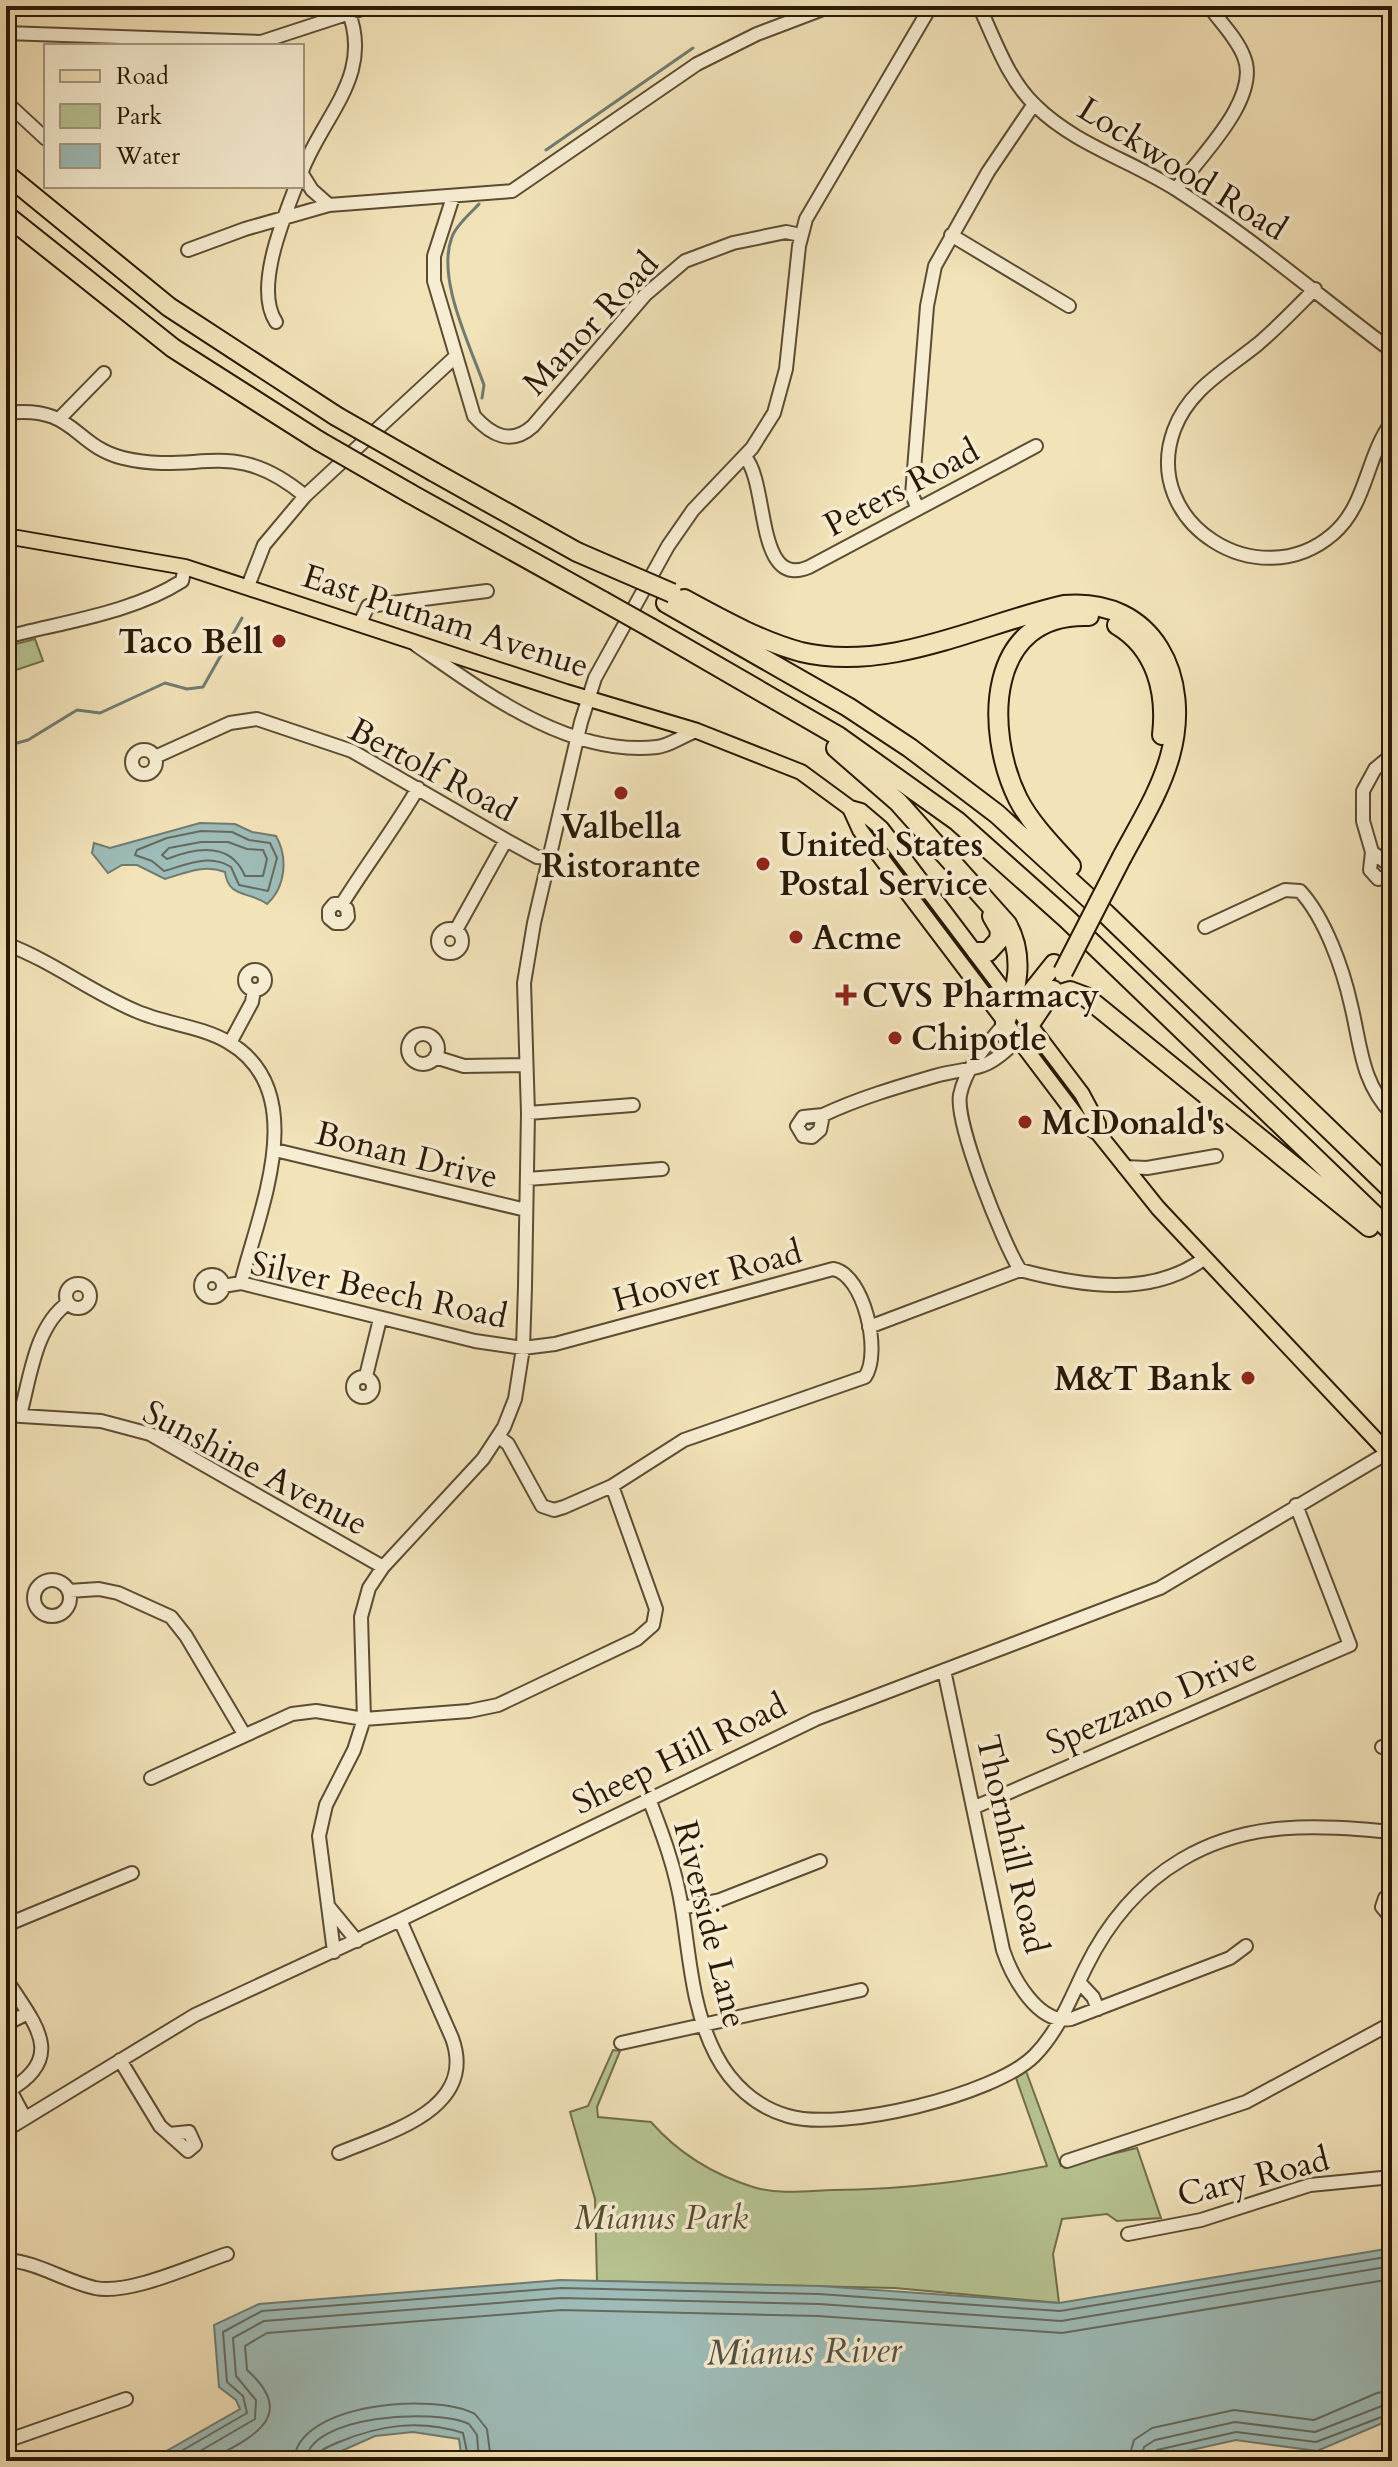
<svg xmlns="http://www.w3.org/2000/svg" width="1398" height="2467" font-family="Cardo,serif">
<rect width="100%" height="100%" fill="#f3e3b9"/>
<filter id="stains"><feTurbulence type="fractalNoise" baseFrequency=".0025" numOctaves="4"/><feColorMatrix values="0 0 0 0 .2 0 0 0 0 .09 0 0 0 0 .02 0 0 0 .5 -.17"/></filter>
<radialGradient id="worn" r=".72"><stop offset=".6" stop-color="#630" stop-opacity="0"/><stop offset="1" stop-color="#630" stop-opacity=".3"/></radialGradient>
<!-- green -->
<path fill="#b7c492" stroke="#706e4c" stroke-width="2" d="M35 639 43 661 16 670 8 646Z
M613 2050 620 2051 597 2107 598 2117 651 2122C679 2154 712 2174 753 2187 778 2195 807 2191 833 2190 906 2190 975 2180 1047 2166L1016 2078 1026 2071 1061 2166 1137 2148 1161 2218 1117 2221 1107 2214 1062 2219 1053 2254 1059 2303 895 2288 597 2281 595 2199 570 2112 588 2106Z"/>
<!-- water -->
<path fill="#9ebcb8" stroke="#707b71" stroke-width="2" d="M200 823 235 824 252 832 276 836C288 857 286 887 267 904 249 891 228 898 225 872 203 864 185 873 165 879L137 865H122L108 873 92 853 94 843 110 848Z
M1392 2248V2419L1317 2451 1236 2440 1142 2461H462L459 2439 413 2432 375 2436 319 2461H149L240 2409 236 2400 219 2387 214 2325 259 2304 560 2280 820 2286 1059 2303Z"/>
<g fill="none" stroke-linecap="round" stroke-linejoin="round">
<!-- shore -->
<path stroke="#646a5f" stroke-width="2" d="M201 831 232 832 249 840 270 843 277 858 268 891 239 885 231 867C209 853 186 865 164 871L152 861 135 855 137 850 167 838Z
M201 842H228L247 849 263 850 267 859 263 876H245C231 842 197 847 167 859L162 855 169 848Z
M164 2461 247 2413 243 2396 227 2382 223 2332 262 2311 561 2288 819 2294 1060 2311 1392 2256
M183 2461 255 2419 256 2400 236 2376 233 2338 264 2321 561 2298 819 2304 1061 2321 1392 2266
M208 2461C248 2439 301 2418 247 2370L245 2346 267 2333 561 2310 818 2316 1062 2333 1392 2279
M294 2461C296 2403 435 2392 475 2414L487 2429 491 2461
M306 2461C308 2415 435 2408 469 2424L477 2435 479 2461
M316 2461C318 2449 328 2447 339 2442 380 2425 420 2419 463 2433L469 2461
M1128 2461 1134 2440 1152 2428 1234 2410 1314 2420 1377 2393 1392 2390
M1140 2461 1144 2447 1155 2440 1235 2422 1315 2432 1392 2402
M1150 2461 1157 2450 1236 2432 1316 2442 1392 2413"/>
<!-- stream -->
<path stroke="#707b71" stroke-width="3" d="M546 150 693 48
M479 204C471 213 456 225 452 237 436 278 470 345 484 385L482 398
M6 746 28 740 77 710 100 713 165 683 187 689 203 687 242 618"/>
<defs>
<path id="minor" d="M979 6C995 40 1008 80 1036 106 1074 144 1132 161 1177 190 1253 239 1320 297 1392 351
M6 33 261 42 365 8 389 6
M6 102 46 139
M302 171C324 114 375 74 347 8
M302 174 312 190 329 205
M1176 189C1200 157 1261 98 1244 57 1237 38 1220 22 1209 6
M453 197 434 256V281L474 416C491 435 511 446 533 426L645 295 685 261 733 243 786 232 801 235
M951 235 1069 306
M188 250 245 229 329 205 512 191 697 64 757 34 831 6
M1315 289C1296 308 1278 327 1258 344 1226 370 1189 389 1174 430 1140 523 1259 598 1333 534 1367 505 1366 456 1392 422
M276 322C254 289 283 220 296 186
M6 413C76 405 72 445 123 458 198 476 232 435 305 496
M60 418 104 373
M745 457C769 483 755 590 809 567L1036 446
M918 509 912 495 927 306 935 266 988 172 1034 104
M248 586 264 545 305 496 455 357
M360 623 368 606 487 591
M6 637C63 622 132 613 182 581L185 567
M416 645C484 692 569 757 657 747 670 746 683 735 697 731
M132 762a12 12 0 1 1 24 0a12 12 0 1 1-24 0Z
M1392 755 1375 769 1363 791V821L1372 852 1370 870 1378 879 1392 875
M155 757 230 723 257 719 352 751 506 840 537 857 550 858
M1372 852 1392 867
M342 904 347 909 348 917 343 923H335L329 918V910L334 904H342C367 864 394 829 418 788
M1205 927 1285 890 1300 891C1325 918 1343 969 1351 1005 1361 1046 1361 1082 1392 1114
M438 941a12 12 0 1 1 24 0a12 12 0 1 1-24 0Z
M456 930 506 840
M6 944C52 961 91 992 136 1011 165 1024 201 1026 228 1042 313 1091 259 1210 241 1283
M245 980a10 10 0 1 1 20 0a10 10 0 1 1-20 0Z
M1005 1023C987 1045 966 1066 960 1095 955 1124 1003 1243 1020 1270 1080 1286 1152 1298 1205 1258
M408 1049a15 15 0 1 1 30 0a15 15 0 1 1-30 0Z
M230 1043 252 1002 254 990
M435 1057 464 1066 526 1065
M528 1113 633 1105
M823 1115 803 1117 797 1126 803 1136 812 1137 820 1130 823 1115C859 1098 897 1087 935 1076 975 1065 983 1075 1017 1040
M275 1150 526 1210
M1124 1167 1147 1168 1216 1156
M527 1179 662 1169
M201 1286a11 11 0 1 1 22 0a11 11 0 1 1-22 0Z
M66 1296a12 12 0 1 1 24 0a12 12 0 1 1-24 0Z
M223 1286 241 1283 475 1341 523 1348 555 1344 833 1269C864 1274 882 1353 865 1377L684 1440 612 1486 564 1507 554 1510 542 1506 508 1444 498 1436
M869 1327 1020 1270
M366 1376 380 1319
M353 1387a10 10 0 1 1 20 0a10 10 0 1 1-20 0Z
M6 1415 101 1421 150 1434 383 1567
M20 1415C30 1379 35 1326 68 1303
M34 1598a18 18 0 1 1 36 0a18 18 0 1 1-36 0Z
M69 1591 99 1589 118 1593 171 1617 186 1636 244 1734
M944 1670 1003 1950C1012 1977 1038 2025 1071 2019L1230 1958 1246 1946
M1382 1747 1392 1744
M151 1778 292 1714 316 1711 364 1719 469 1711 498 1705 637 1639 653 1625 656 1609 612 1486
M649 1799C663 1835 676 1870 682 1909 690 1959 692 2009 716 2055 731 2084 756 2107 788 2116 841 2132 995 2095 1034 2056 1059 2031 1071 1997 1086 1967 1107 1924 1139 1885 1181 1860 1248 1820 1317 1825 1392 1832
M975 1807 1350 1645 1296 1505
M1392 1893 1385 1898 1382 1907 1392 1919
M329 1907 357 1941
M682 1908 720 1900 820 1861
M6 1925 132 1873
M334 1952 319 1836 326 1805 354 1750 364 1719 361 1617 369 1588 383 1567 483 1459 504 1427 515 1399 523 1348 525 1287 528 1113 524 983 534 923 581 722 595 678 668 546 693 510 752 448 774 413 786 369 799 246 806 219 931 6
M6 1979C34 2023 69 2058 6 2092
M1079 1982 1093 1997 1098 2009
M6 2024 28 2013
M621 2043 861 1990
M120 2060 160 2126 169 2134 189 2132 195 2145 188 2151 169 2134
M10 2090 25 2118
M6 2130 195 2015 400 1920 816 1719 1160 1588 1392 1450
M339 2153C389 2132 478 2109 452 2038L400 1920
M1067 2161 1246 2102 1392 2023
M1128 2234 1201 2220 1310 2185 1392 2177
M6 2260C38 2262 64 2281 95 2288 130 2295 193 2265 227 2254
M6 2441 126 2399"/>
<path id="major" d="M6 536 185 567 566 692 697 731 801 772 850 808 861 811 881 828 1082 1094 1098 1124V1133
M850 808 860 830 1081 1122 1098 1133 1158 1208 1392 1457"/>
<path id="highway" d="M6 174 169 307 336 416
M6 215 173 348 319 441
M434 472 577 552
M411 494 603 601
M684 599C721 619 760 641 801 652 889 673 980 624 1064 605 1154 597 1192 678 1170 756 1160 792 1139 825 1122 857
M666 603 848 707 910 748 997 814 1105 913 1392 1190
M1117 625C1156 648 1167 692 1162 735
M651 628 838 736 957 821 1067 919 1392 1232
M836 748 898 802 1007 924C1025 956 1017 990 1005 1023
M1071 866C1052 845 1031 824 1018 799 984 730 986 612 1089 616
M977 952H988L999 940 1000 930 992 916
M1048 998 1070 991 1086 997 1369 1227
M1019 1008 1054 964
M1030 1024 1053 990"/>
</defs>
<!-- minor casing -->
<use href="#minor" stroke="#5c4c33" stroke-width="16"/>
<!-- major casing -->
<use href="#major" stroke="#2a1906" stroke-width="18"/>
<!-- highway casing -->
<use href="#highway" stroke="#2a1906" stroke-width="22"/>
<!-- minor -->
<use href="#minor" stroke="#f7edd2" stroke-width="12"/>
<!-- major -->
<use href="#major" stroke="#f3e3b9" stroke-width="14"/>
<!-- highway -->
<use href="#highway" stroke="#f3e3b9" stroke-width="18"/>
<defs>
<path id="highway-bridge" d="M336 416 434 472
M319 441 411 494
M577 552 672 593
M603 601 651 628
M1063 972 1122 857"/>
</defs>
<!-- highway-bridge casing -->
<use href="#highway-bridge" stroke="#2a1906" stroke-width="22" stroke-linecap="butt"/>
<!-- highway-bridge -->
<use href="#highway-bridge" stroke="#f3e3b9" stroke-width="18"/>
</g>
<!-- markers -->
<g fill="#8f2418" stroke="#f7edd2" stroke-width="3">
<circle cx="279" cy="641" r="8"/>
<circle cx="621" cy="793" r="8"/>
<circle cx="763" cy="864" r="8"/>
<circle cx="796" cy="937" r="8"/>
<path d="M842 983h8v8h8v8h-8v8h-8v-8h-8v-8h8z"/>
<circle cx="895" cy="1038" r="8"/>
<circle cx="1025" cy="1122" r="8"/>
<circle cx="1248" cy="1378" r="8"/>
</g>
<g text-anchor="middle" stroke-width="7" stroke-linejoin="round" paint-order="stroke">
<!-- street labels -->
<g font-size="34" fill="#2a1906" stroke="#f7edd2">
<text transform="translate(1183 168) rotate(32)" y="12">Lockwood Road</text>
<text transform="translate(590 323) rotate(-47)" y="12">Manor Road</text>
<text transform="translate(901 487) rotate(-28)" y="12">Peters Road</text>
<text transform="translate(446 620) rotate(18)" y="12">East Putnam Avenue</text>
<text transform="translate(433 769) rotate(28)" y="12">Bertolf Road</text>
<text transform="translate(407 1154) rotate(14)" y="12">Bonan Drive</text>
<text transform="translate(707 1275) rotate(-15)" y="12">Hoover Road</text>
<text transform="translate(379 1289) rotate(12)" y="12">Silver Beech Road</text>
<text transform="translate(256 1467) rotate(28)" y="12">Sunshine Avenue</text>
<text transform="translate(1151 1700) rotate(-23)" y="12">Spezzano Drive</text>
<text transform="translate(679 1753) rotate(-26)" y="12">Sheep Hill Road</text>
<text transform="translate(1013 1844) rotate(77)" y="12">Thornhill Road</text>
<text transform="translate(711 1924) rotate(76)" y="12">Riverside Lane</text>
<text transform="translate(1253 2176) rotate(-14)" y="12">Cary Road</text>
</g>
<!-- poi labels -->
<g font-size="34" font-weight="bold" fill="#2a1906" stroke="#f7edd2" text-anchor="start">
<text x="263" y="653" text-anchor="end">Taco Bell</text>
<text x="621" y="838" text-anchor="middle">Valbella<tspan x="621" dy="39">Ristorante</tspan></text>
<text x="779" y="856">United States<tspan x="779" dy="39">Postal Service</tspan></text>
<text x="812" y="949">Acme</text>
<text x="862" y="1007">CVS Pharmacy</text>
<text x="911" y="1050">Chipotle</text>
<text x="1041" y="1134">McDonald's</text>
<text x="1232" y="1390" text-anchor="end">M&amp;T Bank</text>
</g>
<!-- park labels -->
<g font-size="34" font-style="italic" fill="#544c30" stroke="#f7edd2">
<text x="661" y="2229">Mianus Park</text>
</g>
<!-- water labels -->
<g font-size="36" font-style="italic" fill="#535244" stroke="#f7edd2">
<text transform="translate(804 2350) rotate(-1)" y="13">Mianus River</text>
</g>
</g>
<!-- margin -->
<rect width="1398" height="2467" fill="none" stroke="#f3e3b9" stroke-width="32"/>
<rect x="8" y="8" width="1382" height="2451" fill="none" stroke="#2a1906" stroke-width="4"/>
<rect x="16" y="16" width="1366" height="2435" fill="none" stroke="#2a1906" stroke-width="2"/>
<!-- legend -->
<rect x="44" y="44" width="260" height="144" fill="#f7edd2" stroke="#a59880" stroke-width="2"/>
<rect x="60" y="70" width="40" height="12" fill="#f3e3b9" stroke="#a59880" stroke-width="2"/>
<text x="116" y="84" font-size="24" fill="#2a1906">Road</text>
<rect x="60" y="104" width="40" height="24" fill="#b7c492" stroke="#a59880" stroke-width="2"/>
<text x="116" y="124" font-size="24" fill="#2a1906">Park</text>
<rect x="60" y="144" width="40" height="24" fill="#9ebcb8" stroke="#a59880" stroke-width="2"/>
<text x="116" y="164" font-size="24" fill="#2a1906">Water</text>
<rect width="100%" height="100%" filter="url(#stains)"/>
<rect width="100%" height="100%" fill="url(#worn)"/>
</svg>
